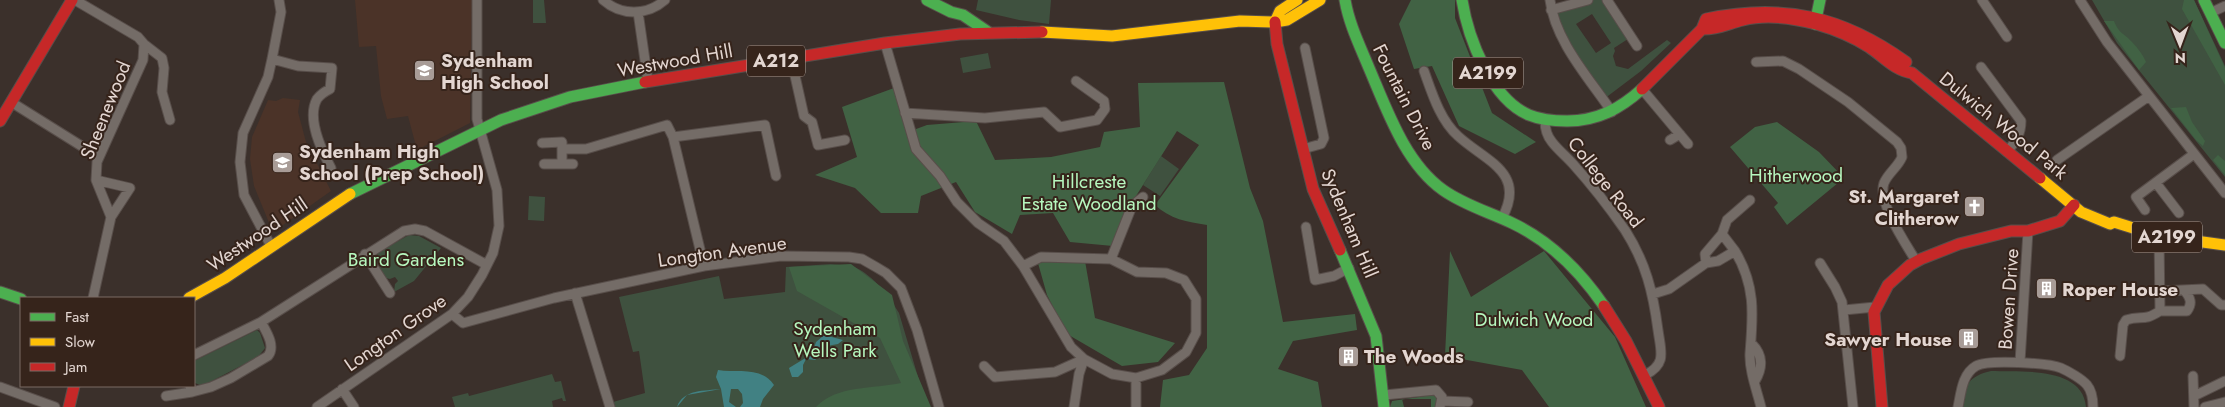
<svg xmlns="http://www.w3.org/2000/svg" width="2225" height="407" font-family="Jost,sans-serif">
<rect width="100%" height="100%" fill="#3b302b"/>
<!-- built -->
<path fill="#4b3328" d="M355 0H472L470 123 417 150 408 116 387 119 381 96 376 46 359 47Z
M283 98 300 100 298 112 306 142 331 191 276 230H272L254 186 250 159 252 137 268 100 276 101Z"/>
<!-- green -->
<path fill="#3f513f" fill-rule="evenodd" d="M533 0H544L546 23H533Z
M978 0H1051L1049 24 1019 20 976 10Z
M1588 0H1606L1631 37 1614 48 1615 51 1613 56 1616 66 1628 69 1667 40 1671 43 1641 71 1604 99 1566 44 1551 10ZM1592 14 1611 43 1596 53 1576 24Z
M2092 0H2194L2225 66V177L2117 43Z
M988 53 991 68 963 73 960 58Z
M1161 156 1179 169 1160 196 1143 185Z
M529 196 545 197 544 221 528 220Z
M409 235 419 236 441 248 414 281 394 292 395 284 398 281 395 277 390 279 386 278 377 264 376 257 379 252Z
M831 264C837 265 844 265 851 266 871 272 889 296 899 313L927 407H614L613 402 645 393 639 351 633 352 619 297 719 276 724 299 785 292 786 267Z
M257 330 260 333 265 348 258 357 206 384 200 385 195 383 194 361Z
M1991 371C2020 372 2083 366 2086 407H1963C1964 385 1969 376 1991 371Z
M552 374 555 382 561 381 566 401H563L562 398 552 401 553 407H455L452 397 468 393 469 396Z"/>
<!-- forest -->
<path fill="#416244" d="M1411 0H1455V18L1492 113 1536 142 1515 154 1459 126 1432 66 1414 69 1399 24Z
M2184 0H2194L2225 68V85L2182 9Z
M2104 21H2114C2119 34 2124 33 2132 42 2138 48 2143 55 2146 62L2139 70Z
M1224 82 1250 188 1263 221 1283 322 1355 314 1357 330 1293 341 1278 369 1318 382 1322 407H1160L1163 380 1189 375 1207 348V225C1187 222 1170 219 1155 205L1199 145 1177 131 1131 204 1113 246 1070 242 1053 213 1020 215 1012 234 975 212 956 182 921 196 918 213H881L855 188 815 175 857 157 842 107 894 88 908 132 927 125 976 121 995 160 1051 157 1100 147 1104 132 1140 127 1138 83Z
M2186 107 2192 122 2205 141 2203 146 2196 140 2171 108Z
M1777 122 1819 152 1844 178 1787 225 1774 207 1778 203 1730 147 1755 127Z
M2218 155 2225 161V175L2213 160Z
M1450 251 1471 297 1544 251 1615 337 1646 407H1549L1522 370 1445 356Z
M1036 256 1085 261 1095 318 1175 343 1158 362 1122 366 1067 334 1047 295Z
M851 264 892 295 903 341 931 407H816C836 385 874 389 901 383L880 338 797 291 789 267Z
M1432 395 1439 398 1435 407H1431V399H1402L1404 407H1390L1392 401Z"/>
<!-- water -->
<path fill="#418183" d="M823 336H828L843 340 838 344 827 346 822 354 815 360 806 359 803 365V372L798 377H792L789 368 812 354 816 342Z
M718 370C737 373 761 366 774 385L763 399 760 407H740L743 403 742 394 738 389H731L729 402 736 407H724L721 389 687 395 677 407C683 389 705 391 721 389L716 377Z"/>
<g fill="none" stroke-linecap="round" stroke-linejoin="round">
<defs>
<path id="street" d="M75 0 138 37 144 44 143 60 97 162 96 180 111 217 93 298
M603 0C621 16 647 16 665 0
M1550 0C1555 41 1589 78 1612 112
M1607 0 1637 46
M1982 0 2007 37
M2080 0 2107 42 2225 193
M1551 10 1588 0
M638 12 648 81
M2210 13 2225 6
M885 43 916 149 940 176 957 202 978 223 1004 241 1023 266 1071 347 1084 359 1112 374 1136 378 1162 370 1186 352 1196 333V299L1184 280 1166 273 1137 272 1111 259 1041 257 1023 266
M144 44 162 58 164 68 162 92 170 120
M791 58 804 116 812 122 818 145 845 140
M272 59 298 66 332 68 330 89C326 91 320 95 317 99 306 119 322 151 331 168
M1756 62 1783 61 1799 69 1848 102 1897 142 1901 148 1902 157C1898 167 1888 173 1884 183 1877 202 1906 244 1916 261
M1981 67 2021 121C2021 135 2015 142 2007 152
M1424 71C1432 93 1440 120 1458 136 1485 161 1527 172 1502 218
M1642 89 1688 144
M11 102 83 147
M905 113 985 118 1044 112 1060 127 1097 120 1105 109 1104 101 1076 81
M1545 121C1545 128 1547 136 1552 142 1558 150 1566 156 1573 164 1591 184 1609 207 1625 230 1646 263 1653 292 1658 330 1661 352 1667 364 1645 375
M1670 140 1680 134
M542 143 562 142V149
M1303 149 1321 144 1324 138 1305 48
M2057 160 2149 96
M544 164H562V149H586L667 125 673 137
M562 164H573
M96 180 130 188 111 217
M2156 183 2179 213
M2145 210 2136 197 2194 154
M1306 227 1315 280 1334 276 1349 268
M2159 236 2160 311H2187C2193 303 2190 297 2184 290
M271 246 244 195 240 162 243 133 268 77 272 59 281 12 279 0
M1735 251C1756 286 1753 315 1750 353 1749 370 1757 391 1761 407
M365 254 390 293
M1111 259 1132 206 1143 197
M1706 263 1705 254 1722 234
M1820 263 1835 287 1842 302 1853 407
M704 266 673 137 765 125 776 176
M2160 291 2203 289 2221 305H2225
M575 293 610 407
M1653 294 1669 289 1706 263 1718 261 1735 251 1722 234 1727 220 1750 200
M1844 310 1875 307
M452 314 463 323 554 298 704 266 781 256 849 257 862 259 876 267 886 273 901 288 917 330 939 407
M1752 344C1763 355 1763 368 1755 381
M194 355 261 322 404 231 415 229 425 231 487 265
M2120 356 2123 325 2126 320C2142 315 2143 322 2160 311
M2020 362 2028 231
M984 366 995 377 1055 372 1084 359
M2193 376 2194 407
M190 386 192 392 211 387 231 378 268 356C276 346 266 331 261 322
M0 387 55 407
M342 389 354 407
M1384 395 1436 390 1442 397 1440 407
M166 396 192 392
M2194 396 2225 381
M1442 401 1468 402
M317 407 452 314 468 297 482 275 493 253 499 226 497 190 477 119V0
M1074 407 1079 374 1084 359
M1136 407V378
M1958 407C1961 393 1962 374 1976 366 1988 359 2049 363 2061 368 2068 371 2082 379 2087 385 2092 391 2093 400 2093 407
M2205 407 2225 402"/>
<path id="fast" d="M927 0 951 12 963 15 988 32
M1345 0C1349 24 1360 46 1369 68 1387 110 1405 163 1443 190 1464 205 1489 212 1512 223 1550 241 1580 271 1604 306
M1462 0C1468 38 1491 99 1529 115 1541 120 1554 121 1567 121 1597 121 1620 109 1642 89
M2204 0 2225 43
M1815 24 1820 0
M350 194 501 120 570 97 645 82
M1340 250 1376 336 1384 407
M0 292 21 299"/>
<path id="slow" d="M1275 22 1280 11 1297 0
M1042 32 1112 36 1240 21 1275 22 1287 20 1320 0
M2040 178 2081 212 2110 224 2114 222 2159 236 2225 245
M189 298 225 278 350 194"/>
<path id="jam" d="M1275 22 1277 44 1313 189 1340 250
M1702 29C1717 30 1729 23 1743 20 1767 14 1793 18 1816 24 1834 29 1853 37 1869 47 1884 57 1894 70 1912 73L2040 178
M645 82 885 43 960 34 1042 32
M1642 89 1702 29 1706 19C1783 3 1842 16 1906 62
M0 121 72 0
M1604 306 1626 341 1659 407
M69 407 74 386
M1882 407 1874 312 1888 285 1910 265 1921 259 1959 244 2011 231H2028L2060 221 2074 205"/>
</defs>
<!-- street casing -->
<use href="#street" stroke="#584e4a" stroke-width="11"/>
<!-- fast casing -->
<use href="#fast" stroke="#584e4a" stroke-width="13"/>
<!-- slow casing -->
<use href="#slow" stroke="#584e4a" stroke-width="13"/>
<!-- jam casing -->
<use href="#jam" stroke="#584e4a" stroke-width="13"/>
<!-- street -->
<use href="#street" stroke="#746c67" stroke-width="9"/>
<!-- fast -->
<use href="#fast" stroke="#4caf50" stroke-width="11"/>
<!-- slow -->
<use href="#slow" stroke="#ffc107" stroke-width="11"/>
<!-- jam -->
<use href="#jam" stroke="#c62828" stroke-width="11"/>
</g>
<!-- icons -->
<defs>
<symbol id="school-square" viewBox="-11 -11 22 22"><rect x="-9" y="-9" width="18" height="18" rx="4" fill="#a89c97" stroke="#36241b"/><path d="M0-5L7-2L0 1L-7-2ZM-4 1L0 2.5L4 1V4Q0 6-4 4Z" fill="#fff"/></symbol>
<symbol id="church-square" viewBox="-11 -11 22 22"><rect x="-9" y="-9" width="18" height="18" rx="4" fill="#a89c97" stroke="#36241b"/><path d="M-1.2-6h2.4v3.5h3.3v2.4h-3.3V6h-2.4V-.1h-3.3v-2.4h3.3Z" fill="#fff"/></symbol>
<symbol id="building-square" viewBox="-11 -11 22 22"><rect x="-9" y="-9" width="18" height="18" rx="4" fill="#a89c97" stroke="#36241b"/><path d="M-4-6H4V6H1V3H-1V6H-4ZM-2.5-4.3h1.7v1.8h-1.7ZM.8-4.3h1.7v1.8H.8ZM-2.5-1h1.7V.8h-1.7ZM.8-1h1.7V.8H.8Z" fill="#fff"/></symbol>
</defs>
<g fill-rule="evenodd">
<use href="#school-square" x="412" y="58" width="25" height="25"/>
<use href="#school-square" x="270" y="150" width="25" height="25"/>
<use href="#church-square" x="1962" y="194" width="25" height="25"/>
<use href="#building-square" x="2034" y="276" width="25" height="25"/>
<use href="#building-square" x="1956" y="326" width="25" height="25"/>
<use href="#building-square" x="1336" y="344" width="25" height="25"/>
</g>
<g text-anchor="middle" stroke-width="4" stroke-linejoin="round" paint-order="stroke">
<!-- shield labels -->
<g fill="#36241b" stroke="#afa19a" stroke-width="1">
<rect x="747" y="45.5" width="58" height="31" rx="4"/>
<rect x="1453" y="57.5" width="70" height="31" rx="4"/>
<rect x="2132" y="221.5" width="70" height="31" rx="4"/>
</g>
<g font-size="18" font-weight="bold" fill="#e3d6d1">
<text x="776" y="67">A212</text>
<text x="1488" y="79">A2199</text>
<text x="2167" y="243">A2199</text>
</g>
<!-- poi labels -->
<g font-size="19" font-weight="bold" fill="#e3d6d1" stroke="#36241b" text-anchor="start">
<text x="441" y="67">Sydenham<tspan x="441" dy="22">High School</tspan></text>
<text x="299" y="158">Sydenham High<tspan x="299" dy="22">School (Prep School)</tspan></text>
<text x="1959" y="203" text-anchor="end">St. Margaret<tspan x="1959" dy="22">Clitherow</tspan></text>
<text x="2062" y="296">Roper House</text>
<text x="1952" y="346" text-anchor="end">Sawyer House</text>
<text x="1364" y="363">The Woods</text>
</g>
<!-- street labels -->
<g font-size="19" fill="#e3d6d1" stroke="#36241b">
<text transform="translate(675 60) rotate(-10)" y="7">Westwood Hill</text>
<text transform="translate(1405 97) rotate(63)" y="7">Fountain Drive</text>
<text transform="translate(105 110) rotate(-68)" y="7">Sheenewood</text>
<text transform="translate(2004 125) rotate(39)" y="7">Dulwich Wood Park</text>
<text transform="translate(1606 182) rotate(52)" y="7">College Road</text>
<text transform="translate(1350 223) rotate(67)" y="7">Sydenham Hill</text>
<text transform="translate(257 234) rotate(-34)" y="7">Westwood Hill</text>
<text transform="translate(722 251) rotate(-8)" y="7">Longton Avenue</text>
<text transform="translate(2008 299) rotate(-86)" y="7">Bowen Drive</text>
<text transform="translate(395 332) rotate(-35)" y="7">Longton Grove</text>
</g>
<!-- park labels -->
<g font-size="19" fill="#b6f7be" stroke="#36241b">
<text x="1796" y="182">Hitherwood</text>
<text x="1089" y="188">Hillcreste<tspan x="1089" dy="22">Estate Woodland</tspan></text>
<text x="406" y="266">Baird Gardens</text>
<text x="1534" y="326">Dulwich Wood</text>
<text x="835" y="335">Sydenham<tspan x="835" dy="22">Wells Park</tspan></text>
</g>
</g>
<!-- legend -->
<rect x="20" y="297" width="175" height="90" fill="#36241b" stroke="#7b6b64"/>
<rect x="30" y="313" width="25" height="8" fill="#4caf50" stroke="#7b6b64"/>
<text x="65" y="322" font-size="15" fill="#e3d6d1">Fast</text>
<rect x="30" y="338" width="25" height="8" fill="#ffc107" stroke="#7b6b64"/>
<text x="65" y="347" font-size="15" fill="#e3d6d1">Slow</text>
<rect x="30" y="363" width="25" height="8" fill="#c62828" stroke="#7b6b64"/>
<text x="65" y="372" font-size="15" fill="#e3d6d1">Jam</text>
<!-- north arrow -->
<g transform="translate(2180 45) rotate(179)" stroke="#36241b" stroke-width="4" paint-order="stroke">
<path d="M0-4L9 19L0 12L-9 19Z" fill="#e3d6d1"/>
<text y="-8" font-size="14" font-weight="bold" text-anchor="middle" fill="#e3d6d1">N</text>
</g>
</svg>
